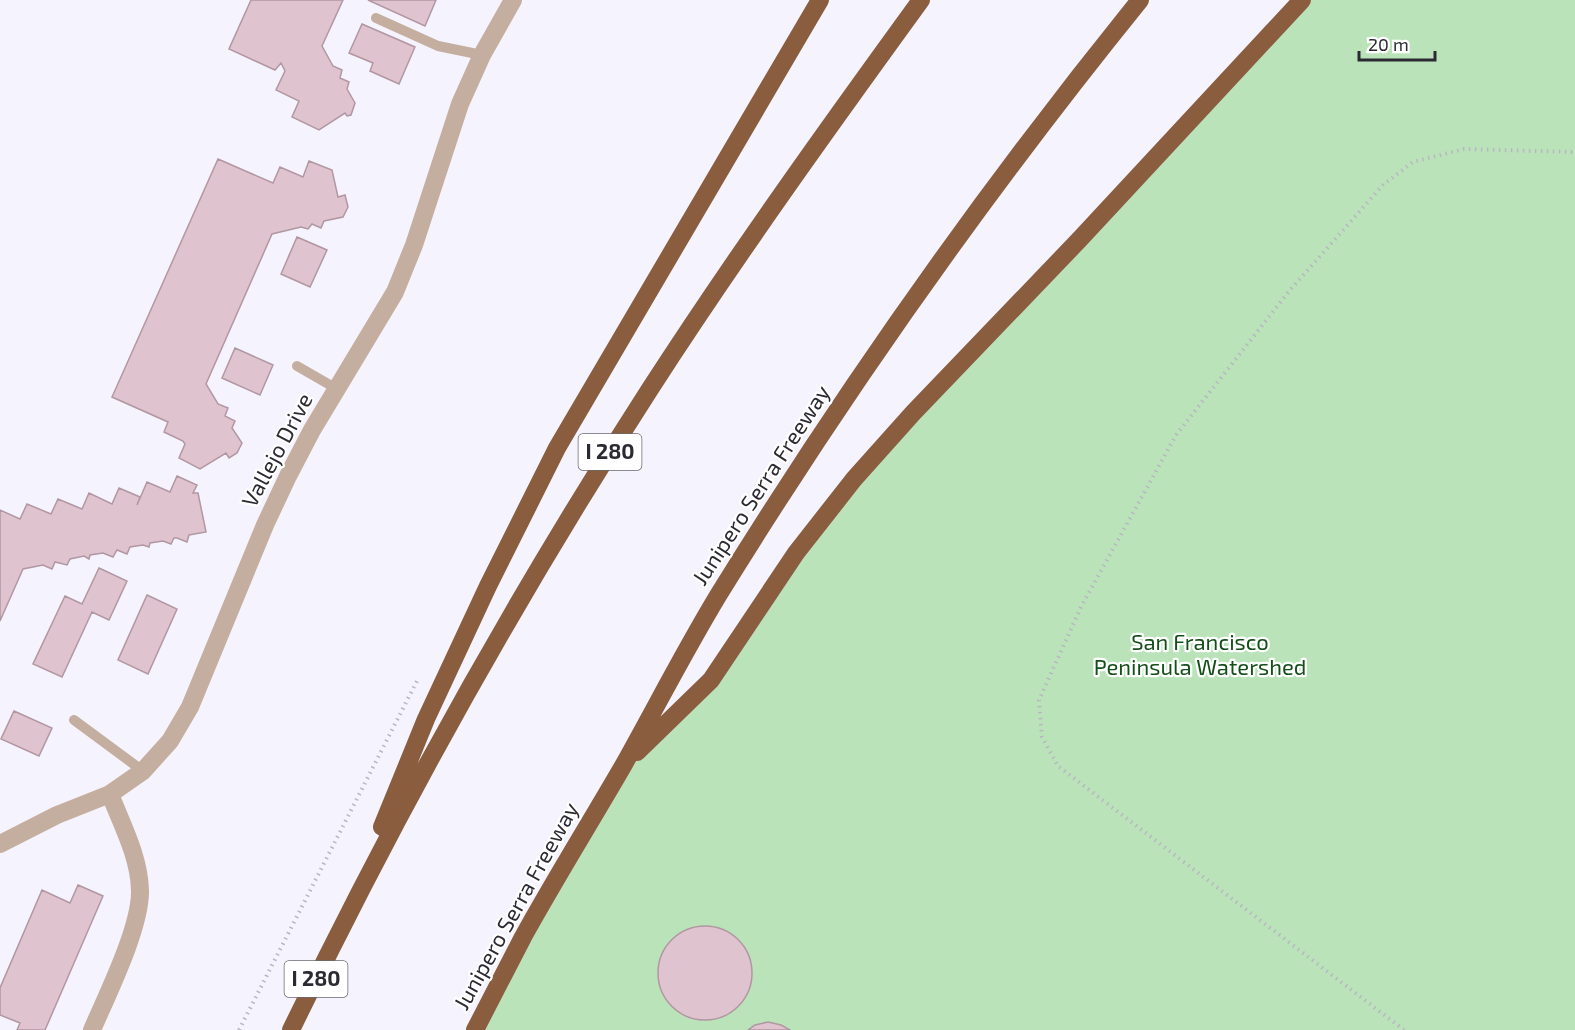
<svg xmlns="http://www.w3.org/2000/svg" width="1575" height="1030" font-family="'Exo 2',sans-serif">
<rect width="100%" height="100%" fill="#f5f3fe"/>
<!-- green -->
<path fill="#bbe3ba" d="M1302 0H1575V1030H475L623 766 711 680 796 553Z"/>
<!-- building -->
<path fill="#dfc4cf" stroke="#b197a1" stroke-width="1.5" d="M251 0H343L322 46 333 66 342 70 340 78 349 82 347 89 355 103 351 115 347 116 345 113 319 130 292 117 299 101 276 90 285 71 281 63 275 70 229 49Z
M368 0H436L425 26Z
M362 24 415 47 399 84 370 71 373 63 349 53Z
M218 159 273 183 280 167 303 177 309 161 332 170 338 197 345 195 348 207 343 217 324 221 321 228 312 224 308 229 301 227 272 234 206 384 218 404 228 408 225 416 235 421 232 428 242 443 237 453 229 458 226 453 200 469 179 458 185 444 183 441 164 432 168 422 112 397Z
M297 237 327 250 310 287 281 274Z
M235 348 273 365 260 395 222 378Z
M177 476 197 485 193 493H198L206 532 189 535 187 542 177 538H174L171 544 163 541 150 543 149 547 143 545 130 547 127 554 117 550 113 557 103 553 90 555 89 559 84 556 70 559 67 565 55 562 52 569 43 565 23 569 0 621V510L20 519 27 504 51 514 58 499 82 509 89 493 112 504 119 488 140 497 137 505 147 482 170 492Z
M99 568 127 581 109 620 92 612 62 677 33 664 65 596 82 604Z
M147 595 177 609 148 674 118 660Z
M14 711 52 728 39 756 1 739Z
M78 885 103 896 45 1030H17L20 1023 0 1015V988L42 890 70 903Z
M658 973a47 47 0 1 1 94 0a47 47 0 1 1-94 0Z
M768 1022 781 1025 790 1030H748L755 1025Z"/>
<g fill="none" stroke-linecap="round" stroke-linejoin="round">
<!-- path -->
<path stroke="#b8b7c1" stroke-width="4" stroke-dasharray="1.5 4.5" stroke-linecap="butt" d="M239 1030 418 679
M1404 1030 1058 766 1042 737 1039 700 1081 607 1176 435 1290 290 1383 185 1413 162 1464 149 1575 152"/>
<!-- lane -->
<path stroke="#c4ae9f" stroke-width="10" d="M376 18 438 46 482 55
M297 366 337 389
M74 720 143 771"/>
<!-- street -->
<path stroke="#c4ae9f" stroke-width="18" d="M0 844 57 815 110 794 143 771 170 741 190 707 265 525 288 476 312 430 395 292 414 245 460 104 482 55 513 0
M92 1030C107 995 141 927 140 890 139 856 122 825 110 794"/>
<!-- highway -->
<path stroke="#895d3d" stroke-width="18" d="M637 752 711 680 796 553 854 479 913 413 1079 240 1302 0
M382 827 426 719 488 586 557 448 820 0
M291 1030C398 809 517 595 650 389 736 256 828 128 921 0
M475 1030C491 999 507 968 523 937 555 879 590 823 623 766 655 709 685 650 719 594 847 387 987 189 1140 0"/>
</g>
<g text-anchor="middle" stroke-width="4.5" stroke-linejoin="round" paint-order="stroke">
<!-- shield labels -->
<g fill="#fff" stroke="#6b6a70" stroke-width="1.5">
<rect x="578.5" y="434" width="63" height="36" rx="4.5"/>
<rect x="284.5" y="961" width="63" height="36" rx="4.5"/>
</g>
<g font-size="21" font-weight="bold" fill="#2b2a33">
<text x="610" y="459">I 280</text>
<text x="316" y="986">I 280</text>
</g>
<!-- street labels -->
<g font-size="22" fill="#2b2a33" stroke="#fff">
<text transform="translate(277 450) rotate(-62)" y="8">Vallejo Drive</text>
<text transform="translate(761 485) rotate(-57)" y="8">Junipero Serra Freeway</text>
<text transform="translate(516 906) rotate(-61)" y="8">Junipero Serra Freeway</text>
</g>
<!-- park labels -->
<g font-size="22" fill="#144f19" stroke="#fff">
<text x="1200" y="650">San Francisco<tspan x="1200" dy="25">Peninsula Watershed</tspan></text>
</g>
</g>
<!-- scale -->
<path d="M1359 51v9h76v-9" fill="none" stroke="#2b2a33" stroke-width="3"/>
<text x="1368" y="51" font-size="18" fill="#2b2a33" stroke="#ffffff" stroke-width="4.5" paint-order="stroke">20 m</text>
</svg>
